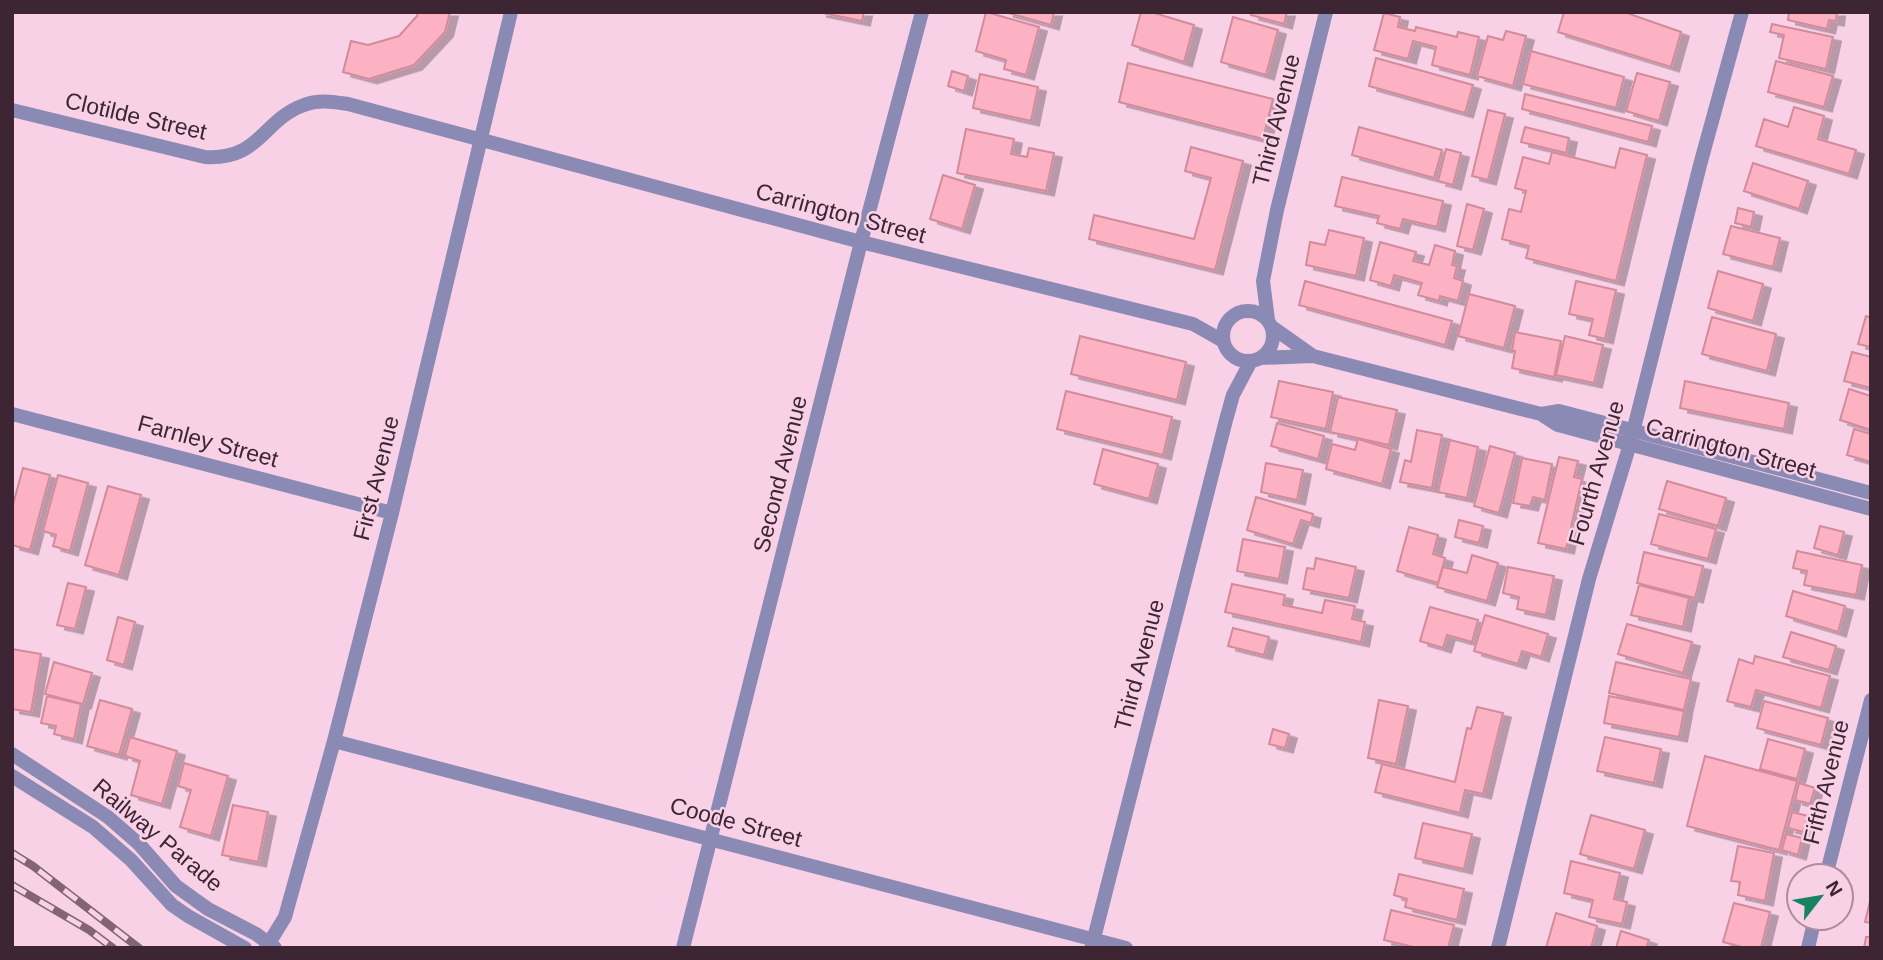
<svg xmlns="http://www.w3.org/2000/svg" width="1883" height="960" font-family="Arial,sans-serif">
<defs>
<filter id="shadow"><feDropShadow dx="8" dy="4.5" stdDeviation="0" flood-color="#0004"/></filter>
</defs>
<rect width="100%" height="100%" fill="#f9d1e7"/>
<!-- building -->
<path fill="#fcb2c2" stroke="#d18b9b" stroke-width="2" filter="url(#shadow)" d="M418 12H450L445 32 414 65 369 79 343 72 351 41 368 45 399 36 417 16Z
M818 12H864L862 21Z
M986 12 1039 27 1026 75 1004 69 1006 60 976 51Z
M1005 12H1054L1051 25Z
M1141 12H1151L1194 25 1184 62 1132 45Z
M1252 12H1287L1284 24 1251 15Z
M1564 12H1624L1681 32 1671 67 1558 32Z
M1789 12H1837L1836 21 1829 20 1827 29 1788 20Z
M1384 13 1400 17 1398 27 1415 31 1416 27 1457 37 1458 32 1479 37 1470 75 1432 65 1436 47 1413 41 1408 59 1374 50Z
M1233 17 1278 30 1266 75 1221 62Z
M1772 24 1833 37 1826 69 1779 58 1784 35 1770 32Z
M1506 31 1526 36 1513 86 1477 76 1488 36 1503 40Z
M1531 51 1624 77 1616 108 1523 84Z
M1376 58 1473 85 1465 113 1369 86Z
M1776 61 1833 76 1824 107 1768 92Z
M1128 63 1273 99 1263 139 1119 102Z
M952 71 968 76 964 91 948 86Z
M1637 73 1670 82 1659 121 1626 111Z
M980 74 1038 87 1031 121 973 108Z
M1525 94 1652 126 1648 142 1522 109Z
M1794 107 1824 116 1818 139 1856 150 1849 174 1756 146 1764 119 1788 127Z
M1488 110 1505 114 1488 180 1472 176Z
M1359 127 1442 150 1434 178 1352 155Z
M1525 127 1569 138 1566 153 1521 142Z
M966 129 1014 139 1011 154 1027 157 1029 148 1054 153 1046 191 957 173Z
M1191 147 1243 161 1215 270 1089 239 1094 215 1194 239 1211 178 1185 171Z
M1620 148 1647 155 1616 281 1526 258 1529 246 1502 239 1509 209 1521 212 1526 191 1515 188 1523 157 1549 164 1552 152 1615 168Z
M1446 149 1461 153 1453 185 1438 181Z
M1753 163 1808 181 1799 209 1744 191Z
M943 175 975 185 962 229 930 219Z
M1342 177 1443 201 1437 227 1403 219 1400 229 1377 223 1379 216 1335 206Z
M1467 204 1484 209 1473 250 1457 246Z
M1738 208 1754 212 1751 227 1735 223Z
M1731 226 1780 238 1773 267 1723 254Z
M1329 230 1364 238 1356 276 1306 265 1310 242 1325 245Z
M1380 242 1416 252 1413 261 1429 265 1435 245 1455 251 1452 265 1457 266 1454 278 1463 281 1458 301 1440 296 1439 301 1418 295 1422 283 1394 275 1391 286 1370 280Z
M1718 271 1763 284 1753 321 1708 308Z
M1305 281 1452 321 1445 345 1299 305Z
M1576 281 1616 290 1605 339 1589 335 1593 319 1569 314Z
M1469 294 1515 306 1504 348 1458 336Z
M1866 316 1871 318V347L1858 344Z
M1712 317 1776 334 1767 371 1702 354Z
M1515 332 1561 341 1554 377 1512 368 1515 351H1512Z
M1080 336 1186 362 1177 400 1071 374Z
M1565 336 1603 345 1594 383 1556 375Z
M1852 352 1871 357V388L1844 381Z
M1279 381 1333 392 1326 429 1271 417Z
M1685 381 1789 403 1784 429 1680 408Z
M1849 389 1871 396V430L1840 420Z
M1066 391 1172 417 1163 455 1057 429Z
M1338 397 1397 410 1389 445 1330 432Z
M1277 423 1324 436 1318 459 1271 446Z
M1854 429 1871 434V462L1847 455Z
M1417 430 1442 435 1432 488 1400 482 1405 460 1411 462Z
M1358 439 1391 449 1382 484 1326 469 1332 444 1355 450Z
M1450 440 1478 447 1467 498 1438 492Z
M1490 446 1515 453 1499 513 1474 506Z
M1103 449 1158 464 1149 499 1094 484Z
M1559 457 1578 461 1574 477 1582 479 1566 549 1538 543Z
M1522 458 1552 464 1545 500 1533 497 1530 506 1513 503Z
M1266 463 1303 470 1297 500 1261 492Z
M23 468 50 475 30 550 12 545V508Z
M58 475 88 483 70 551 53 546 56 535 43 531Z
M1667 481 1726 498 1718 526 1659 509Z
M108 486 141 495 119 575 85 565Z
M1256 497 1313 514 1311 523 1301 520 1293 544 1247 530Z
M1659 514 1716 529 1708 559 1651 544Z
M1459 520 1483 526 1479 543 1455 537Z
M1820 526 1844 532 1838 555 1814 548Z
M1409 527 1438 535 1433 554 1445 558 1438 583 1397 571Z
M1243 539 1285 547 1279 579 1237 571Z
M1797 551 1862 565 1856 595 1804 585 1807 571 1793 568Z
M1644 552 1703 566 1695 598 1637 583Z
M1472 555 1498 563 1487 601 1437 587 1443 567 1467 573Z
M1316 558 1356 567 1349 598 1303 589 1307 568 1314 569Z
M1508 567 1554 576 1546 615 1517 609 1519 597 1503 593Z
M68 583 86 587 75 629 57 625Z
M1232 584 1285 595 1283 605 1322 613 1325 600 1355 606 1352 619 1365 622 1361 642 1225 612Z
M1639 585 1689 598 1683 627 1631 615Z
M1793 591 1845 606 1838 632 1786 616Z
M1430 607 1478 620 1472 642 1447 635 1443 648 1420 641Z
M1485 615 1548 634 1541 657 1522 651 1518 664 1474 651Z
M118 617 135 622 124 665 107 660Z
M1627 624 1692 642 1683 673 1618 654Z
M1233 628 1269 637 1264 655 1228 646Z
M1791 632 1836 646 1829 670 1783 657Z
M12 649 41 654 31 712 12 709Z
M1755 656 1830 676 1821 708 1756 690 1751 707 1727 701 1739 659 1753 664Z
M54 662 92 673 83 704 45 694Z
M1616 662 1691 679 1684 710 1609 693Z
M47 696 81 704 74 739 54 734 56 726 41 723Z
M1609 696 1684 711 1679 737 1604 723Z
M100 700 132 709 119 755 87 746Z
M1379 700 1408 706 1396 764 1368 758Z
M1764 701 1828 718 1821 745 1757 728Z
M1477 707 1503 713 1483 794 1465 790 1460 813 1375 792 1382 764 1455 782 1467 728 1471 729Z
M1273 729 1289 734 1285 748 1269 744Z
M130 737 177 751 162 804 131 795 140 761 125 756Z
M1605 737 1661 749 1654 783 1597 771Z
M1768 739 1805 749 1797 779 1760 769Z
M1705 756 1797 781 1779 850 1687 826Z
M184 763 228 776 211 836 180 827 191 790 178 786Z
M1799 783 1815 788 1810 804 1795 800Z
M233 805 268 812 258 862 222 855Z
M1792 812 1808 816 1803 832 1788 828Z
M1591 815 1645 830 1634 869 1580 854Z
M1423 823 1472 834 1464 869 1415 858Z
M1786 834 1802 838 1798 855 1782 850Z
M1738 846 1774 853 1765 901 1738 895 1740 882 1731 881Z
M1571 861 1620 873 1614 899 1627 902 1622 924 1589 917 1593 900 1564 893Z
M1399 874 1464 889 1457 920 1405 907 1407 899 1394 895Z
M1871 897V923L1865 922Z
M1734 903 1770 912 1761 948H1746L1723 942Z
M1391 910 1454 925 1448 948H1418L1384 940Z
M1556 913 1597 926 1591 948H1546Z
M1621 931 1649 940 1646 948H1616Z
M1866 937H1871V948H1864Z"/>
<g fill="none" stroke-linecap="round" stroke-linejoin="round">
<!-- minor -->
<path stroke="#8a8ab4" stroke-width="14" d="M12 110 205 157C261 160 262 120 304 105 319 99 334 102 348 104L861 242 1193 324 1223 341
M1223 336a25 25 0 1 1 50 0a25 25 0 1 1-50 0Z
M1268 320 1263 281 1277 210 1326 12
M1272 327 1313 356
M1260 358 1313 356 1541 414 1558 425 1871 509
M12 414 392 513
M1541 414 1559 411 1871 493
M334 741 1126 948
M1826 876 1871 700
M1092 946 1226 420 1233 395 1251 361
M266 948 285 917 334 741 392 513 511 12
M683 948 861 242 922 12
M1498 948 1589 579 1630 444 1700 165 1742 12
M1808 948 1815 918"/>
<!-- tertiary -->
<path stroke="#8a8ab4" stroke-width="14" d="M12 754 108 817 139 844 176 886 208 909 256 934 275 948
M12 776 93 827 131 860 172 905 188 916 245 948"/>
<defs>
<path id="rail" d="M12 853 33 866 139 948
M12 885 89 930 113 948"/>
</defs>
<!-- rail casing -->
<use href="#rail" stroke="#836476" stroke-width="8"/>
<!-- rail -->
<use href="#rail" stroke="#f9d1e7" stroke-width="5" stroke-dasharray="16" stroke-linecap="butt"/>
</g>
<g text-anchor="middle" stroke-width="5" stroke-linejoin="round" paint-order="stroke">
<!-- street labels -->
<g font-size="23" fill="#3e2534" stroke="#f9d1e7">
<text transform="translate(136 116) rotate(13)" y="8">Clotilde Street</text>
<text transform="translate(1276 120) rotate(-76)" y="8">Third Avenue</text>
<text transform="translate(841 213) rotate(15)" y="8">Carrington Street</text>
<text transform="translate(208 441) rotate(15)" y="8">Farnley Street</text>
<text transform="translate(1731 448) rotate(15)" y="8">Carrington Street</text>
<text transform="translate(1596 473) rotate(-74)" y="8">Fourth Avenue</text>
<text transform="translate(780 474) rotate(-76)" y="8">Second Avenue</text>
<text transform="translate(376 478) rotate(-76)" y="8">First Avenue</text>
<text transform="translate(1139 665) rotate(-75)" y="8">Third Avenue</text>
<text transform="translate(1826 782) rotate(-76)" y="8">Fifth Avenue</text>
<text transform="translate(736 822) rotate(15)" y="8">Coode Street</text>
<text transform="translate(158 835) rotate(40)" y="8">Railway Parade</text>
</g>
</g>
<!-- border -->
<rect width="1883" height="960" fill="none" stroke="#3e2534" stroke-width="28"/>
<!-- north arrow -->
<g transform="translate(1820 897) rotate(59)"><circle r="33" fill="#f9d1e7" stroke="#ae8c9f" stroke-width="2"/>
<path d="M0-5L12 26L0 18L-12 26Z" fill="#188360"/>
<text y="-10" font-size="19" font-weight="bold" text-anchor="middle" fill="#3e2534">N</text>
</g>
</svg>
